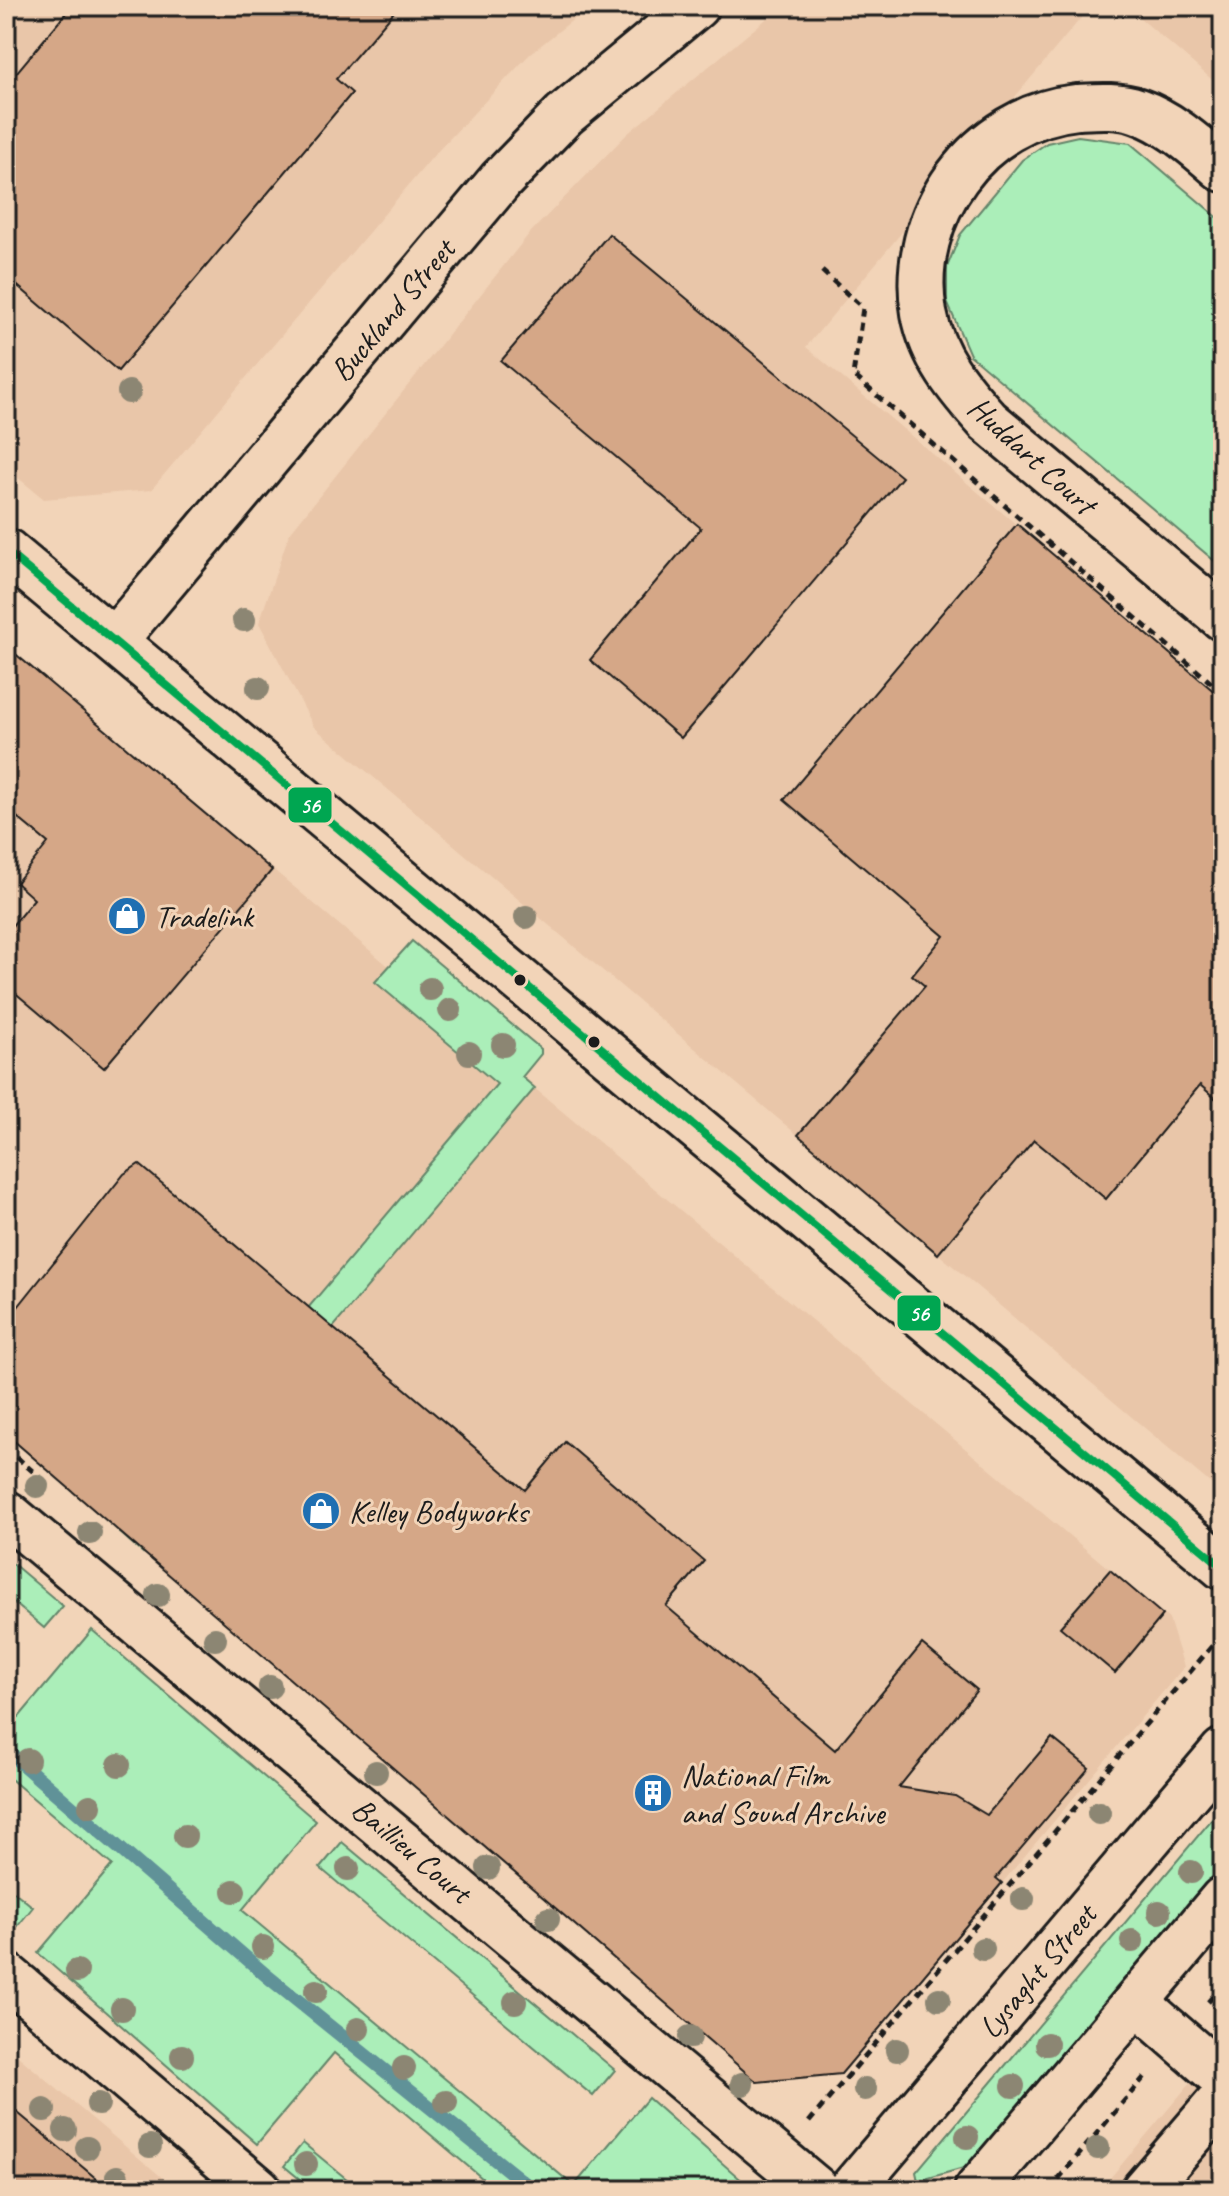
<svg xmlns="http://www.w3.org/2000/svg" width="1229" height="2196" font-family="Caveat,sans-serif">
<rect width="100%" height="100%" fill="#f2d4b8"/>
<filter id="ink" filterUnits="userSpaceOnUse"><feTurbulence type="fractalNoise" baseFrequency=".0125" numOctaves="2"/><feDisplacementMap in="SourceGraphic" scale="16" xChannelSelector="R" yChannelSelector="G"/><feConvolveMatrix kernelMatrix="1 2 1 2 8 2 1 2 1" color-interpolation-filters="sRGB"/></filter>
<g filter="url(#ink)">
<!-- built -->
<path fill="#e9c6a9" d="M6 6H590L530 54 435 154 151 490 44 499 6 468Z
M782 6H1091L806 347 1223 699V1494L314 727 259 623 289 534 529 234 627 134Z
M1126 6H1223V89Z
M6 646 1169 1619 1184 1667 842 2073 757 2082 6 1434Z
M1223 2044V2190H1100Z
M6 2046 177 2190H6Z"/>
<!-- green -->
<path fill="#abeeb9" stroke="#64856a" stroke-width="2" d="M1078 136 1130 143 1223 222V568L970 355 947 302V267L960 235 1022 160 1047 143Z
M412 941 541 1049V1054L522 1077 535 1088 143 1553 119 1532 497 1084 375 982Z
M6 1558 63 1606 44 1628 6 1596Z
M92 1630 316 1821 242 1910 574 2186 648 2098 746 2184 741 2190H496L334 2053 257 2144 38 1953 112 1865 6 1775V1707L19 1717Z
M1223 1806V1872L987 2153 967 2167 918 2181 916 2172Z
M342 1842 615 2070 593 2096 320 1868Z
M6 1885 33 1907 13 1932 6 1927Z
M303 2143 360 2190H313L284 2166Z"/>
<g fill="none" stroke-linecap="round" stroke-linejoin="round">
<!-- stream -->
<path stroke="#619298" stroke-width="14" d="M6 1750 267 1976 533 2190"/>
</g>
<!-- building -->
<path fill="#d5a787" stroke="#1c1c1c" stroke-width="2" d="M72 6H399L336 79 352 93 118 371 6 276V85Z
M609 234 902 477 681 738 590 660 701 528 501 361Z
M1017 524 1223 699V1105L1200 1085 1106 1199 1034 1140 938 1254 798 1135 925 986 912 975 944 936 784 800Z
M6 646 272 870 104 1068 6 985V933L34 899 16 883 48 843 6 808Z
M139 1164 525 1490 565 1442 704 1561 666 1606 835 1750 922 1644 977 1690 899 1787 955 1796 987 1815 1052 1738 1089 1768 996 1878 1002 1883 841 2074 757 2082 6 1434V1322L124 1174Z
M1110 1570 1163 1615 1115 1673 1060 1627Z
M6 2103 110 2190H6Z"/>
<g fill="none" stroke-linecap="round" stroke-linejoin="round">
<defs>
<path id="minor" d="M1223 169C1197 147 1170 122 1138 111 1119 104 1096 106 1077 107 978 117 907 216 924 313 932 357 959 389 988 421L1223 618
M6 551 1223 1567
M114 641 500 181 564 115 696 6
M6 1513 817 2190
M6 1975 259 2190
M1136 2002 1223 2078
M851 2190 1223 1751
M977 2190 1223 1899
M1144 2190 1223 2098"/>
</defs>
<!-- minor casing -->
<use href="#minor" stroke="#1c1c1c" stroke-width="50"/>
<!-- path -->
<path stroke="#1c1c1c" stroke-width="5" stroke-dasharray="8 6" stroke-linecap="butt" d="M822 271 863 308 853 375 1223 693
M6 1448 36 1474
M1208 2002 1223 1985
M809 2122 1223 1633
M1049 2190 1147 2074"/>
<!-- minor -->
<use href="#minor" stroke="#f2d4b8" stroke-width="44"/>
<defs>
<path id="bus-1" d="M6 551 1223 1567"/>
</defs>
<!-- bus-1 casing -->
<use href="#bus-1" stroke="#f2d4b8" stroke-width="14"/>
<!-- bus-1 -->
<use href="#bus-1" stroke="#00a651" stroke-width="8"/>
</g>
<!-- trees -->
<g fill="#8c8673">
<circle cx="129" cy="392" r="12"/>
<circle cx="244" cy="620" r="12"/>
<circle cx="258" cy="688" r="12"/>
<circle cx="526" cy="917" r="12"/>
<circle cx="430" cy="989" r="12"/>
<circle cx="450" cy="1010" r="12"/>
<circle cx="503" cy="1045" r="12"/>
<circle cx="469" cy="1053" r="12"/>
<circle cx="37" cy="1486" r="12"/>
<circle cx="90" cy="1533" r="12"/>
<circle cx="158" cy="1595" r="12"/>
<circle cx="215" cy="1639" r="12"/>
<circle cx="270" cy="1687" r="12"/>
<circle cx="28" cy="1760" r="12"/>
<circle cx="119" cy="1765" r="12"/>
<circle cx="376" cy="1772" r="12"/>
<circle cx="90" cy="1806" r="12"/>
<circle cx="1099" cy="1813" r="12"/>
<circle cx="185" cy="1836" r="12"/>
<circle cx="488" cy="1868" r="12"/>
<circle cx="348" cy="1869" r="12"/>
<circle cx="1191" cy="1872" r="12"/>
<circle cx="234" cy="1891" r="12"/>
<circle cx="1023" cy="1899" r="12"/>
<circle cx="1159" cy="1912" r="12"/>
<circle cx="548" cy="1919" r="12"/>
<circle cx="1132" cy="1941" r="12"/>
<circle cx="263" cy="1947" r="12"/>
<circle cx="983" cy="1949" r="12"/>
<circle cx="77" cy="1971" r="12"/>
<circle cx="316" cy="1991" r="12"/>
<circle cx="939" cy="1999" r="12"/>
<circle cx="515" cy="2002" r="12"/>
<circle cx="122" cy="2009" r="12"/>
<circle cx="358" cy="2029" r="12"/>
<circle cx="690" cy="2037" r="12"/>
<circle cx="1047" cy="2044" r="12"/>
<circle cx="897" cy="2050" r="12"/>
<circle cx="182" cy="2056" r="12"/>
<circle cx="404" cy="2068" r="12"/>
<circle cx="742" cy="2084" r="12"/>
<circle cx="1013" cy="2086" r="12"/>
<circle cx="865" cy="2089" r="12"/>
<circle cx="446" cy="2102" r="12"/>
<circle cx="98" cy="2104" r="12"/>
<circle cx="44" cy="2110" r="12"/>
<circle cx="65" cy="2130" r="12"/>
<circle cx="967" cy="2137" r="12"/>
<circle cx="150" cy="2146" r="12"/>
<circle cx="87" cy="2148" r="12"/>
<circle cx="1098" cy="2148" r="12"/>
<circle cx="306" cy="2164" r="12"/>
<circle cx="117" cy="2177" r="12"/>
</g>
</g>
<!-- icons -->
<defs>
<symbol id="shop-disc" viewBox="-11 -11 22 22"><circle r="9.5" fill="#1f6fb2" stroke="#f2d4b8"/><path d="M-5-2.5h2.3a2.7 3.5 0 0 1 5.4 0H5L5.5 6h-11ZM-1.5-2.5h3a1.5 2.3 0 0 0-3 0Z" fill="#fff"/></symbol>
<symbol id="building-disc" viewBox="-11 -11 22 22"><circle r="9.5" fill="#1f6fb2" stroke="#f2d4b8"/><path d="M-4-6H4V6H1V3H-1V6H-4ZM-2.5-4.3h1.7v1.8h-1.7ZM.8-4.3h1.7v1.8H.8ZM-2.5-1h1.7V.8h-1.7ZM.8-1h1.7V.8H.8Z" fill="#fff"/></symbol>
</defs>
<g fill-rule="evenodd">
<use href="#shop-disc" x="105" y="894" width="44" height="44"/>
<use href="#shop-disc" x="299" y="1489" width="44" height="44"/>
<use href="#building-disc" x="631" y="1771" width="44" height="44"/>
</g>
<!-- markers -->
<g fill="#1c1c1c" stroke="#f2d4b8" stroke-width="3">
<circle cx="520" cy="980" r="7"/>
<circle cx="594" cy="1042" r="7"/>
</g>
<g text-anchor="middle" stroke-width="6" stroke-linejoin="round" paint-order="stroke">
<!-- street labels -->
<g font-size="32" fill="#1c1c1c" stroke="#f2d4b8">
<text transform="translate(392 310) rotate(-50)" y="11">Buckland Street</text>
<text transform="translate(1032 455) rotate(42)" y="11">Huddart Court</text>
<text transform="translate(412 1850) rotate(40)" y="11">Baillieu Court</text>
<text transform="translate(1037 1971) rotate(-50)" y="11">Lysaght Street</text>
</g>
<!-- poi labels -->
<g font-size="32" fill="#1c1c1c" stroke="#f2d4b8" text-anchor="start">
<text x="155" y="927">Tradelink</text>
<text x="349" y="1522">Kelley Bodyworks</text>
<text x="681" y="1786">National Film<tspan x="681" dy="37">and Sound Archive</tspan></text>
</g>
</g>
<g stroke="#f2d4b8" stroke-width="3">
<rect x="287" y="786" width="46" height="38" rx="8" fill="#00a651"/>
<rect x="896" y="1294" width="46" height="38" rx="8" fill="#00a651"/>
</g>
<g font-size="22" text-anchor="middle" font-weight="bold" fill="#fff">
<text x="310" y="813">56</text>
<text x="919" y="1321">56</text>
</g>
<!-- margin -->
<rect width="1229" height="2196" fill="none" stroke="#f2d4b8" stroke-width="32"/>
<rect x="16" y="16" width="1197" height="2164" fill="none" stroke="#1c1c1c" stroke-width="3" filter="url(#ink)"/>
</svg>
